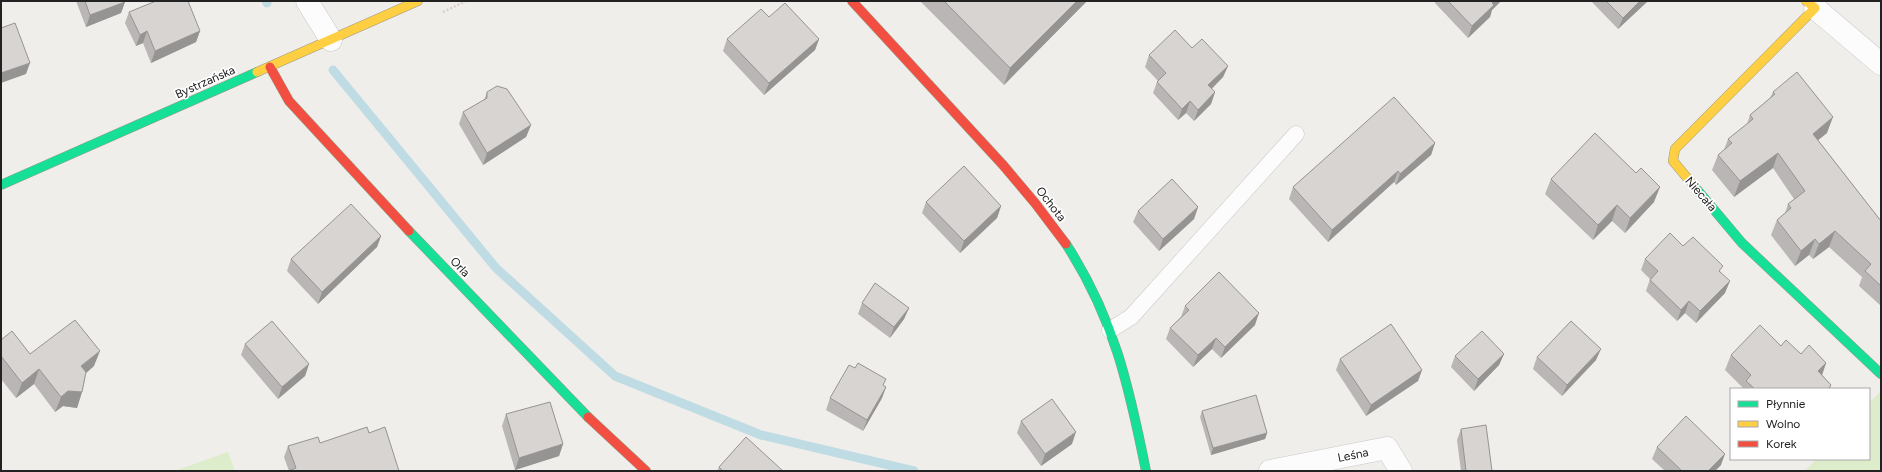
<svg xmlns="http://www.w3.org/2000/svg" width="1882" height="472" font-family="Figtree,sans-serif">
<rect width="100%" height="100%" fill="#f0eeeb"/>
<!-- grass -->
<path fill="#ddeccb" d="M1881 391V471H1805L1816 459H1869V403Z
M228 452 235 471H174Z"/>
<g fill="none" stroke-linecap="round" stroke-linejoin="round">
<!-- stream -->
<path stroke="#bfdbe3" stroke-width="9" d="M266 1 267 3
M333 70 496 268 615 376 761 435 914 471"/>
<defs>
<path id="lane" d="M1110 330 1131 317 1296 134"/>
<path id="street" d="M307 1 331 40
M1815 8 1881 64
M1270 471 1387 448 1401 471"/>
<path id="fast" d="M1 185 257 72
M1694 186 1742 243 1881 374
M409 231 588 417
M1066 244C1114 318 1129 386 1146 471"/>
<path id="slow" d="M257 72 418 1
M1694 186 1673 161 1675 149 1815 8 1806 1"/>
<path id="jam" d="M852 1 1003 165 1035 203 1066 244
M270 67 289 101 409 231
M588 417 646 471"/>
</defs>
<!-- lane casing -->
<use href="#lane" stroke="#c9c8c7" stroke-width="17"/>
<!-- street casing -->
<use href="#street" stroke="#c9c8c7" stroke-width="23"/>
<!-- fast casing -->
<use href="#fast" stroke="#999a82" stroke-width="10"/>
<!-- slow casing -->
<use href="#slow" stroke="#999a82" stroke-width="10"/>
<!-- jam casing -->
<use href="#jam" stroke="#999a82" stroke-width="10"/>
<!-- path -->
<path stroke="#dccecd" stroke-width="2.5" stroke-dasharray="2 2" stroke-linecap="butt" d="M443 12 466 1"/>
<!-- lane -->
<use href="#lane" stroke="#fdfcfc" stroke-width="16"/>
<!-- street -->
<use href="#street" stroke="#fdfcfc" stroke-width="22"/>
<!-- fast -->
<use href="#fast" stroke="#16e098" stroke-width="9"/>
<!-- slow -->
<use href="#slow" stroke="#ffcf43" stroke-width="9"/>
<!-- jam -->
<use href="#jam" stroke="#f24e42" stroke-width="9"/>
</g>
<!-- wall -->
<path fill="#b9b6b5" d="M76 1H125V2L121 13 86 27Z
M920 1H1087L1004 85Z
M1435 1H1501L1492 10 1490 17 1468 38 1435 3Z
M1591 1H1648L1618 29Z
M129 12 200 31 196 42 151 63 143 43 136 46 125 23Z
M769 17 819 39 815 50 764 95 723 51 727 39Z
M1192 48 1228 66 1223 77 1212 89 1215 92 1211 104 1194 121 1186 113 1178 120 1153 93 1157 82 1158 81 1145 67 1149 55Z
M487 92 531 125 526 137 483 165 459 124 463 112 484 100Z
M1773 92 1827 133 1818 140 1881 221V306L1859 286 1862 277 1829 247 1813 259 1809 255 1795 266 1771 235 1777 220 1785 213 1788 204 1794 199 1773 168 1734 197 1712 170 1718 155 1724 150 1728 139 1747 124 1750 115 1770 98Z
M1435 143 1431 155 1396 185 1394 182 1328 242 1289 199 1293 187Z
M1551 179 1654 202 1625 233 1612 221 1593 240 1545 194Z
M926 202 1001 206 997 218 960 253 922 213Z
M1198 207 1194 219 1159 251 1133 222 1138 211Z
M381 236 377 247 318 304 287 271 291 259Z
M1683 246 1721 272 1725 293 1696 323 1685 313 1677 321 1646 291 1650 279 1641 270 1645 259Z
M862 303 909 308 904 319 890 338 858 314Z
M1185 306 1255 325 1221 358 1212 349 1193 367 1166 339 1170 328 1181 317Z
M1 340 30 354 94 366 86 373 82 392 77 408 63 406 55 412 34 384 16 398 1 379Z
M245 344 309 364 305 376 278 399 241 355Z
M1781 346 1801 354 1826 363 1822 375 1831 385 1830 389H1743V388L1725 370 1731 355Z
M1504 354 1499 365 1474 391 1451 367 1455 356Z
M1537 357 1596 360 1562 396 1533 369Z
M1340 359 1422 370 1418 381 1366 416 1336 370Z
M884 386 886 387 882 398 863 431 826 410 830 398Z
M1202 411 1267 433 1265 439 1211 455 1200 417Z
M506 414 563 444 559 456 515 470 502 426Z
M1021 421 1072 444 1041 466 1017 433Z
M1461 429 1492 471H1461L1457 440Z
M369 433 399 471H289L284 457 288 446 320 443Z
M1657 447 1721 465 1715 471H1665L1652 459Z
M719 467 783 471H717Z"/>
<!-- shaded-wall -->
<path fill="#969493" d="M1077 1H1087L1004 85 1010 68Z
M1494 1H1501L1492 10 1490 17 1468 38 1472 26Z
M1640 1H1648L1618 29 1623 18Z
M125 2 121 13 86 27 90 15Z
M147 31 143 43 136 46 140 35Z
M200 31 196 42 151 63 155 51Z
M819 39 815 50 764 95 769 83Z
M30 63 26 74 1 83V73Z
M1228 66 1223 77 1204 96 1208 85Z
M1215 92 1211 104 1194 121 1198 110Z
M1190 101 1186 113 1178 120 1182 109Z
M1833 117 1827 133 1807 149 1813 134Z
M531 125 526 137 483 165 487 153Z
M1435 143 1431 155 1396 185 1400 174Z
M1778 153 1773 168 1734 197 1740 181Z
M1398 171 1394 182 1328 242 1332 230Z
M1660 187 1654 202 1625 233 1630 218Z
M1617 205 1612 221 1593 240 1598 225Z
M1001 206 997 218 960 253 964 241Z
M1198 207 1194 219 1159 251 1163 239Z
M1835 231 1829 247 1813 259 1819 244Z
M381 236 377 247 318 304 322 292Z
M1815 239 1809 255 1795 266 1801 251Z
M1730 281 1725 293 1696 323 1700 311Z
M1689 301 1685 313 1677 321 1681 310Z
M909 308 904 319 890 338 894 327Z
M1259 313 1255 325 1221 358 1225 347Z
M1216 338 1212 349 1193 367 1198 355Z
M1601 349 1596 360 1562 396 1567 385Z
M100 351 94 366 76 382 81 366Z
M1504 354 1499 365 1474 391 1478 379Z
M1826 363 1821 378 1818 371Z
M309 364 305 376 278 399 282 387Z
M39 369 34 384 16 398 22 383Z
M1422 370 1418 381 1366 416 1371 405Z
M886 387 882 398 863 431 867 420Z
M68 391 82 392 77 408 63 406 55 412 61 397Z
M1076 432 1072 444 1041 466 1045 454Z
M1267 433 1265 439 1211 455 1213 448Z
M563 444 559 456 515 470 519 458Z
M1725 454 1721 465 1715 471H1708Z"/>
<!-- building -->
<path fill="#d7d4d2" stroke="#969493" d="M85 1H125V2L90 15Z
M156 1H188L200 31 155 51 147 31 140 35 129 12Z
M944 1H1077L1010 68Z
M1448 1H1494L1492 3 1494 5 1472 26Z
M1606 1H1640L1623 18Z
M785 3 819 39 769 83 727 39 761 9 769 17Z
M15 23 30 63 1 73V28Z
M1175 30 1192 48 1202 39 1228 66 1208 85 1215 92 1198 110 1190 101 1182 109 1157 82 1166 73 1149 55Z
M1797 72 1833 117 1813 134 1881 221V286L1865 271 1871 264 1835 231 1819 244 1815 239 1801 251 1777 220 1791 208 1788 204 1805 191 1778 153 1740 181 1718 155 1732 143 1728 139 1753 119 1750 115 1775 94 1773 92Z
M497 86 507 89 531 125 487 153 463 112 487 98V92Z
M1394 97 1435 143 1400 174 1398 171 1332 230 1293 187Z
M1595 133 1636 173 1641 168 1660 187 1630 218 1617 205 1598 225 1551 179Z
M964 166 1001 206 964 241 926 202Z
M1172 179 1198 207 1163 239 1138 211Z
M351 204 381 236 322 292 291 259Z
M1670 233 1683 246 1693 237 1723 266 1719 271 1730 281 1700 311 1689 301 1681 310 1650 280 1658 271 1645 259Z
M1219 272 1259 313 1225 347 1216 338 1198 355 1170 328 1189 310 1185 306Z
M875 283 909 308 894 327 862 303Z
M75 320 100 351 81 366 86 372 82 392 68 391 61 397 39 369 22 383 1 356V340L12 331 30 354Z
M272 321 309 364 282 387 245 344Z
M1571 321 1601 349 1567 385 1537 357Z
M1391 324 1422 370 1371 405 1340 359Z
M1760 325 1781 346 1786 340 1801 354 1809 345 1826 363 1818 371 1831 385 1828 389H1755L1746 381 1751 375 1731 355Z
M1482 331 1504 354 1478 379 1455 356Z
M858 363 886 379 883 385 886 387 867 420 830 398 849 365 855 368Z
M1256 395 1267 433 1213 448 1202 411Z
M1052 399 1076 432 1045 454 1021 421Z
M550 402 563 444 519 458 506 414Z
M1686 416 1725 454 1708 471H1682L1657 447Z
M1486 425 1492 471H1466L1461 429Z
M367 427 369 433 385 427 399 471H288L296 468 288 446 318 437 320 443Z
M746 437 783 471H723L719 467Z"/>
<g text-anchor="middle" stroke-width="3.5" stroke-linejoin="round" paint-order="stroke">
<!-- street labels -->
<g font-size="12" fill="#222" stroke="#fff">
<text transform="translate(205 82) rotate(-24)" y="4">Bystrzańska</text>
<text transform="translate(1701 194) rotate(49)" y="4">Niecała</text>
<text transform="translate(1051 204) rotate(52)" y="4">Ochota</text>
<text transform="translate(460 267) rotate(46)" y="4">Orla</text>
<text transform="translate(1353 455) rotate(-11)" y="4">Leśna</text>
</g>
</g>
<!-- border -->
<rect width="1882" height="472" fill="none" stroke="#222222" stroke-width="4"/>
<!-- legend -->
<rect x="1730" y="388" width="140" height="72" fill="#ffffff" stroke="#a7a7a7"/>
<rect x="1738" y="401" width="20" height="6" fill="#16e098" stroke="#a7a7a7"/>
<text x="1766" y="408" font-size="12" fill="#222222">Płynnie</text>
<rect x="1738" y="421" width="20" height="6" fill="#ffcf43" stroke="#a7a7a7"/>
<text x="1766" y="428" font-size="12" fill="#222222">Wolno</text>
<rect x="1738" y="441" width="20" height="6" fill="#f24e42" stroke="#a7a7a7"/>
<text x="1766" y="448" font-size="12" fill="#222222">Korek</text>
</svg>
